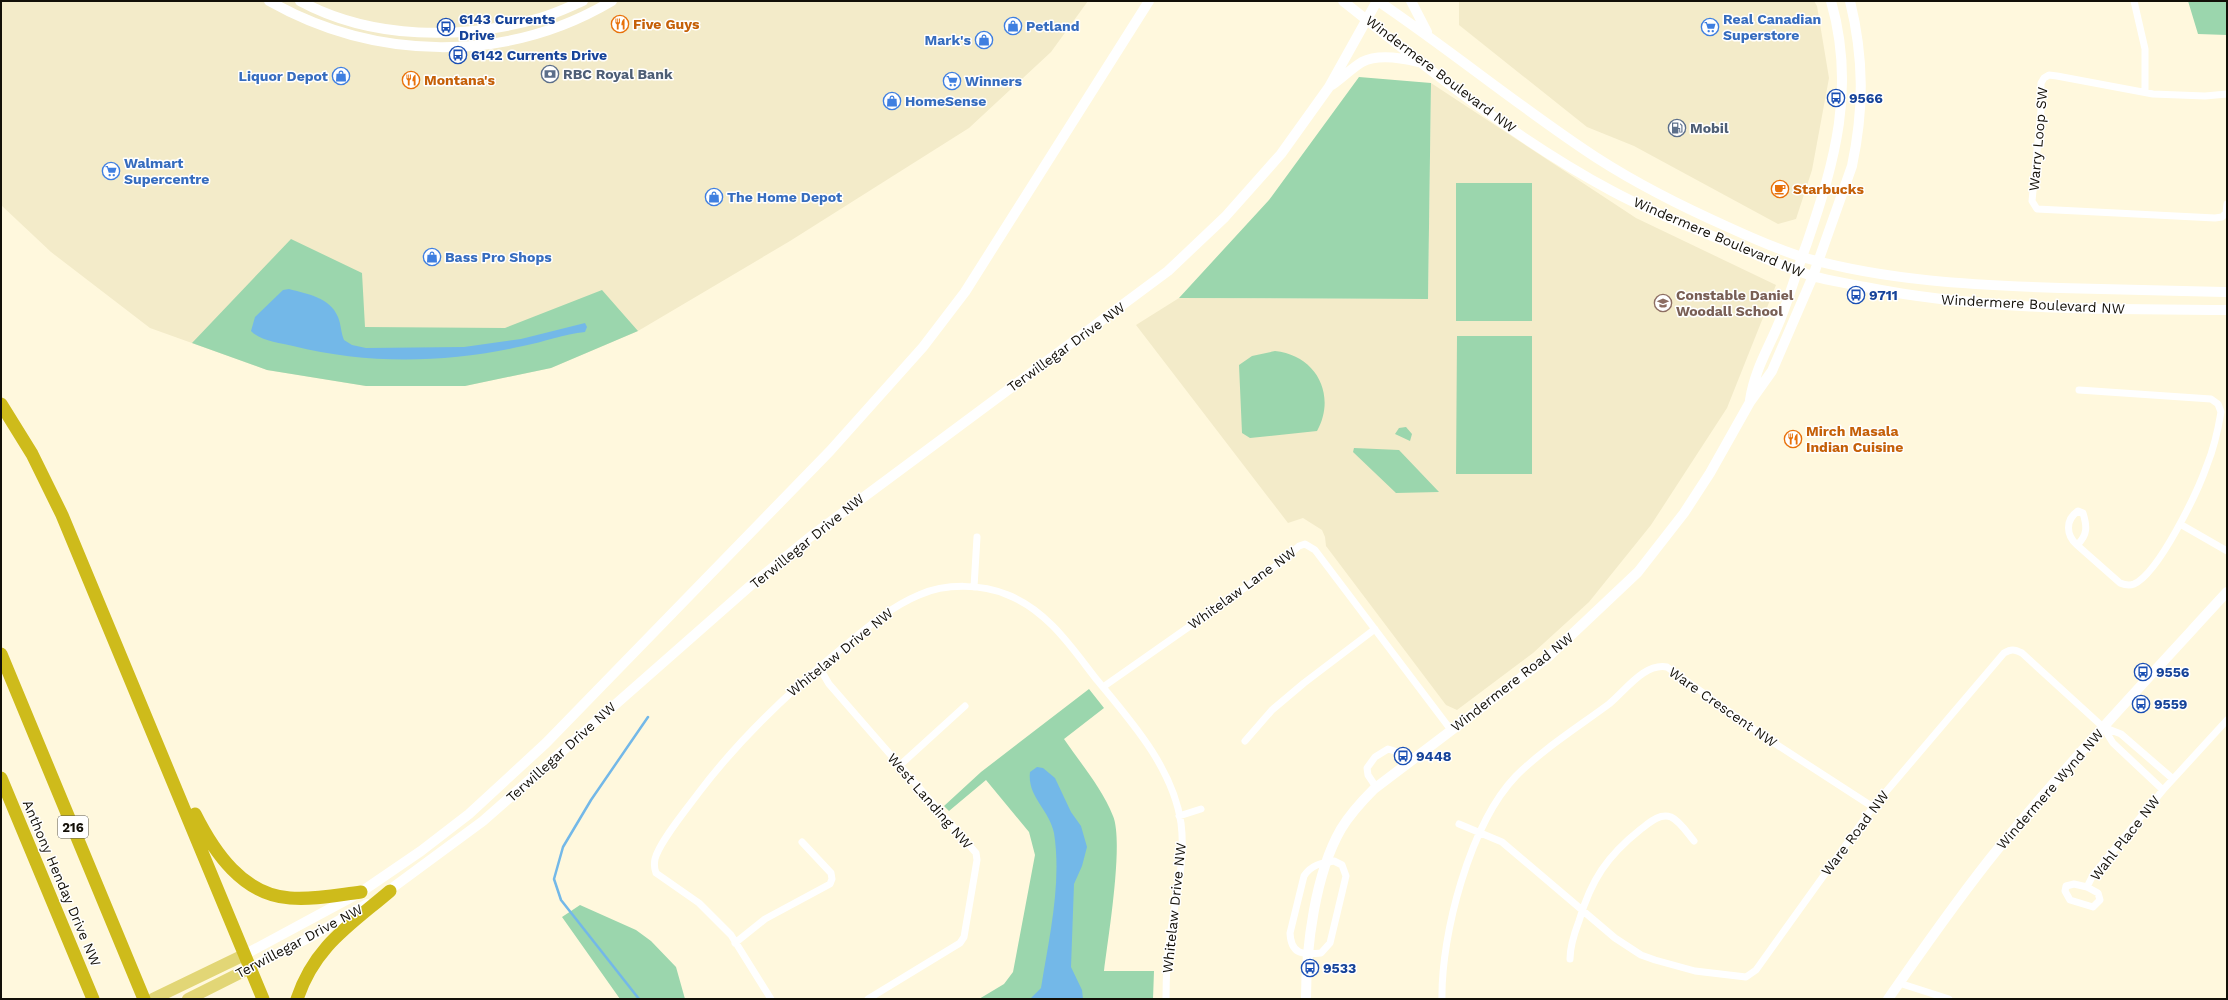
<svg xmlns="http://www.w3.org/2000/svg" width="2228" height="1000" font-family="'Work Sans',sans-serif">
<rect width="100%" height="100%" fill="#fff8dd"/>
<!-- built -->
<path fill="#f3ebc9" d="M1 1H1088L1051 52 969 128 790 241 638 331 551 368 465 386H366L267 370 150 328 51 252 1 205Z
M1459 1H1814L1817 6 1829 78 1812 170 1796 219 1778 224 1634 146 1587 127 1459 25Z
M1431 83 1636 218 1776 285 1727 408 1651 525 1589 602 1533 653 1457 710 1446 705 1326 546 1325 537 1322 530 1303 518 1288 523 1136 325 1179 298 1428 299Z"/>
<!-- green -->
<path fill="#9bd6ad" d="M2188 1H2227V35L2198 34Z
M1359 77 1431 83 1428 299 1179 298 1269 200Z
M1456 183H1532V321H1456Z
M291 239 362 273 365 327 505 328 602 290 638 331 551 368 465 386H366L267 370 192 343Z
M1457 336H1532V474H1456Z
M1275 351C1316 355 1337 395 1317 431L1250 438 1242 433 1239 365 1252 356Z
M1406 427 1412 434 1410 441 1395 434 1399 428Z
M1354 448 1399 450 1439 492 1396 493 1353 452Z
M1089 689 1104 708 1064 739C1081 764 1102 788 1113 816 1124 842 1108 938 1104 971H1154L1153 999H979L1004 984 1013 972 1035 855 1029 832 986 780 949 811 944 806 981 772Z
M580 905 636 930 651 941 676 967 685 999H620L562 917Z"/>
<!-- water -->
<path fill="#73b8e8" d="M289 289C307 294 330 297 338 317 341 324 341 333 344 340L352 345 366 348 464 347 521 339 585 323 587 327 585 332C564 334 544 342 523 346 447 363 369 365 293 346 281 343 260 341 251 331L255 317 283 290Z
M1037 767 1043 768 1055 778 1071 812 1081 826 1087 847 1082 866 1074 884 1071 967 1082 990 1083 999H1030L1041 988C1049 938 1062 883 1054 833 1049 809 1027 797 1030 772Z"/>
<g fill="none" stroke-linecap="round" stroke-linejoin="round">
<!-- stream -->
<path stroke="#73b8e8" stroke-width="2.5" d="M639 999 561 900 554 879 563 847 591 800 648 717"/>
<!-- street -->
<path stroke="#fff" stroke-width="7" d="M2134 1 2145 49V92
M2227 94 2205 96 2153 94 2057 76 2049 75 2044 78 2041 83V110L2032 201 2037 209 2215 218 2222 217 2226 213 2227 204
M2180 524 2227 551
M2077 545C2066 535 2065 520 2078 511L2083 513C2087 526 2088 535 2077 545L2120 583C2125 585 2129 586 2134 584 2159 573 2198 491 2207 465 2214 448 2218 430 2221 412L2218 404 2211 399 2079 390
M974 587 977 537
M819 667 829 684 976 853 977 860 964 937 960 943 868 999
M1103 687 1280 563 1299 546 1305 544 1315 550 1451 730
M2103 727 2121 734 2173 779
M1245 741 1272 710 1304 683 1375 629
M899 766 965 706
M1376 787 1368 775 1367 768 1375 757 1388 749 1398 752 1407 763
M1179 816 1201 809
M1459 824 1502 842 1615 938 1641 955 1655 960 1695 971 1746 977 1756 970 1873 807 2004 653C2011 649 2014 649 2022 653L2103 727 2113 743 2163 790
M1334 861 1342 865 1346 876 1330 943 1321 953C1302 955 1291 954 1290 933L1304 876C1311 865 1321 863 1334 861Z
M2074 884 2087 887 2098 893 2100 900 2093 907 2070 900 2065 891 2066 886Z
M2087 887 2093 875 2163 790 2227 720
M735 943 765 919 830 884 832 879 831 873 802 842
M1570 959C1570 946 1574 934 1579 921 1591 880 1607 856 1641 829 1649 823 1659 813 1671 817 1680 821 1688 834 1694 841
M1899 983 1949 999
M771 999 731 935 699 903 656 873C654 868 654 864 655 859 659 842 689 806 700 791 741 737 789 692 841 649 865 629 890 607 919 595 946 583 982 584 1008 595 1048 611 1072 648 1097 680 1131 721 1173 768 1181 823 1186 861 1175 899 1170 937 1167 957 1166 978 1166 999
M1442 999C1441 934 1470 824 1516 776 1543 749 1578 727 1609 704 1626 690 1644 663 1667 667L1765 737 1873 807"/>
<!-- secondary -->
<path stroke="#fff" stroke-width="10" d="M269 1C375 61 506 64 612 1
M300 1C372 40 463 40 540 18 555 14 569 7 583 1
M1343 1C1428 69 1515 139 1612 191 1647 210 1685 225 1722 240 1752 253 1782 267 1813 276 1829 281 1847 283 1865 287 1984 311 2106 309 2227 310
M1378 1C1452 51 1522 109 1597 158 1639 185 1683 207 1728 227 1752 238 1777 249 1802 257 1886 281 1973 285 2060 288 2115 289 2171 291 2227 292
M1411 1 1427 32
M1332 85C1342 78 1352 68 1362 62 1378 54 1402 58 1418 62
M1750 400C1755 367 1771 345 1782 315 1791 292 1798 267 1807 243 1835 161 1856 88 1831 1
M384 894 483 821 750 586 810 537 1168 271 1225 217 1281 154 1329 87 1377 1
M244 955 361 892 421 851 469 814 546 743 830 451 923 347 965 292 1149 1
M250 968 314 935 367 904
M1306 999C1306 947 1315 874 1341 829 1350 814 1362 801 1374 789L1548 657 1638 572 1684 513 1710 473 1750 402 1772 371 1813 276 1852 166C1864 109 1864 58 1850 1
M1888 999C1923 949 1958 898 1997 850 2070 761 2149 677 2227 592"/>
<!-- primary -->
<path stroke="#e2d676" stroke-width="12" d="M153 999 244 955
M188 999 250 968"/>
<!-- highway -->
<path stroke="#cebb1b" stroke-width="13" d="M1 404 32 454 62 515 263 999
M1 654 144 999
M1 778 93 999
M195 814C214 852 243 895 290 898 313 900 337 895 361 892
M297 999C315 946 349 926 390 891"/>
</g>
<!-- icons -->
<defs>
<symbol id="restaurant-ring" viewBox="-11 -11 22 22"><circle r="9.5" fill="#fff" stroke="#e8710a" stroke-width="1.5"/><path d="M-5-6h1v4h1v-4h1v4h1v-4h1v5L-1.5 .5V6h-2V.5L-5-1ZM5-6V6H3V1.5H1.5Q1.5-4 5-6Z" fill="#e8710a"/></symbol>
<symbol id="shop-ring" viewBox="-11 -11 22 22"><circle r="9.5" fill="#fff" stroke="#3f7fe0" stroke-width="1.5"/><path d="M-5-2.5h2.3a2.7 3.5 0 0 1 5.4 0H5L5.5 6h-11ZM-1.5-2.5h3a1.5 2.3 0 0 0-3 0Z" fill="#3f7fe0"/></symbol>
<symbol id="bus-ring" viewBox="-11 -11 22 22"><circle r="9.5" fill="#fff" stroke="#1a4fb4" stroke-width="1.5"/><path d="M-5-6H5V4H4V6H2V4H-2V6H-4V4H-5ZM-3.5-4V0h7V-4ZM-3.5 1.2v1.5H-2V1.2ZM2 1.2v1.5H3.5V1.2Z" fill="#1a4fb4"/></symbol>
<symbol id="supermarket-ring" viewBox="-11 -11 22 22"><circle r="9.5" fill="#fff" stroke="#3f7fe0" stroke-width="1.5"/><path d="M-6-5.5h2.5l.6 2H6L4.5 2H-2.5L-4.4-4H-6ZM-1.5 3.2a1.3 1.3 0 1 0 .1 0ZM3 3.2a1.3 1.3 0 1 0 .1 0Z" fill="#3f7fe0"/></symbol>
<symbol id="bank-ring" viewBox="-11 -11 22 22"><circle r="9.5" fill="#fff" stroke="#5c6f8a" stroke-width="1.5"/><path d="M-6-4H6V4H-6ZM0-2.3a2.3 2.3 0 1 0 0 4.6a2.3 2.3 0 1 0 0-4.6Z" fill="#5c6f8a"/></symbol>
<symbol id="fuel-ring" viewBox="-11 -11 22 22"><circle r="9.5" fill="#fff" stroke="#5c6f8a" stroke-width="1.5"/><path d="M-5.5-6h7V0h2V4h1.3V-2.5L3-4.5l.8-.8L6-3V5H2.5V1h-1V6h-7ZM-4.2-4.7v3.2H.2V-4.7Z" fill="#5c6f8a"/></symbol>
<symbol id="cafe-ring" viewBox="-11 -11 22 22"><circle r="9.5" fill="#fff" stroke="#e8710a" stroke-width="1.5"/><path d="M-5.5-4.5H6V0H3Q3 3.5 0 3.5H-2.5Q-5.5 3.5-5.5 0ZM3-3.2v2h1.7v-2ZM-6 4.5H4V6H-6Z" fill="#e8710a"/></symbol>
<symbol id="school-ring" viewBox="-11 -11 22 22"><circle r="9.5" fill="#fff" stroke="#8d6e63" stroke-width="1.5"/><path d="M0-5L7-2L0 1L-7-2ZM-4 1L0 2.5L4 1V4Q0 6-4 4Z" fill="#8d6e63"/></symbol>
</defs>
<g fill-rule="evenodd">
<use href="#restaurant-ring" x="610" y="14" width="20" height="20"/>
<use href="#shop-ring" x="1003" y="16" width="20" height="20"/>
<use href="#bus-ring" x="436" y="17" width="20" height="20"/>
<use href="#supermarket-ring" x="1700" y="17" width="20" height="20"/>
<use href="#shop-ring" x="974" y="30" width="20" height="20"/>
<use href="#bus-ring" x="448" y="45" width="20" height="20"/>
<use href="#bank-ring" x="540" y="64" width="20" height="20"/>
<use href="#shop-ring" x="331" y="66" width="20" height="20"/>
<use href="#restaurant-ring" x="401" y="70" width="20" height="20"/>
<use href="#supermarket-ring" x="942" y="71" width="20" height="20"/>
<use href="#bus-ring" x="1826" y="88" width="20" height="20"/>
<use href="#shop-ring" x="882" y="91" width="20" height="20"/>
<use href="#fuel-ring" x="1667" y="118" width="20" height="20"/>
<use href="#supermarket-ring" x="101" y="161" width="20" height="20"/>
<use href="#cafe-ring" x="1770" y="179" width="20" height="20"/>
<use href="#shop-ring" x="704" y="187" width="20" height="20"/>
<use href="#shop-ring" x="422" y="247" width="20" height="20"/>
<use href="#bus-ring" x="1846" y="285" width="20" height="20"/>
<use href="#school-ring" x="1653" y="293" width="20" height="20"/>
<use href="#restaurant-ring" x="1783" y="429" width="20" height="20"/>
<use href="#bus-ring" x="2133" y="662" width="20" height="20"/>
<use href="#bus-ring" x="2131" y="694" width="20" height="20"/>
<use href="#bus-ring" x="1393" y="746" width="20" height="20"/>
<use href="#bus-ring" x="1300" y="958" width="20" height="20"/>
</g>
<g text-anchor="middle" stroke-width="3" stroke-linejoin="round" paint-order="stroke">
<!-- shield labels -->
<rect fill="#fff" stroke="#595751" stroke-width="1" x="58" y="816" width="30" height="22" rx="3"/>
<g font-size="13" font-weight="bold" fill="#120f07">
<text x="73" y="832">216</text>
</g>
<!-- transit labels -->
<g font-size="14" font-weight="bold" fill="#164399" stroke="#fff" text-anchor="start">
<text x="459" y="24">6143 Currents<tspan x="459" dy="16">Drive</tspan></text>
<text x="471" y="60">6142 Currents Drive</text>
<text x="1849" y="103">9566</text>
<text x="1869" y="300">9711</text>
<text x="2156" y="677">9556</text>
<text x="2154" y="709">9559</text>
<text x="1416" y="761">9448</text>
<text x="1323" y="973">9533</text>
</g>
<!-- shop labels -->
<g font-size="14" font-weight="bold" fill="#366cbe" stroke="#fff" text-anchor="start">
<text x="1723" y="24">Real Canadian<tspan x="1723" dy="16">Superstore</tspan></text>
<text x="1026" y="31">Petland</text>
<text x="971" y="45" text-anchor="end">Mark's</text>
<text x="328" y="81" text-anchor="end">Liquor Depot</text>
<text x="965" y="86">Winners</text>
<text x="905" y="106">HomeSense</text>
<text x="124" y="168">Walmart<tspan x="124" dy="16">Supercentre</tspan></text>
<text x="727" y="202">The Home Depot</text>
<text x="445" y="262">Bass Pro Shops</text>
</g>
<!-- food labels -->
<g font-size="14" font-weight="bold" fill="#c56008" stroke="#fff" text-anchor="start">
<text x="633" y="29">Five Guys</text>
<text x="424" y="85">Montana's</text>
<text x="1793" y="194">Starbucks</text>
<text x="1806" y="436">Mirch Masala<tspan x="1806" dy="16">Indian Cuisine</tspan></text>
</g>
<!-- service labels -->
<g font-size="14" font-weight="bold" fill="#4e5e75" stroke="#fff" text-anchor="start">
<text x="563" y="79">RBC Royal Bank</text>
<text x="1690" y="133">Mobil</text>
</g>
<!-- street labels -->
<g font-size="14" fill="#120f07" stroke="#fff">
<text transform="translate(1441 74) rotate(37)" y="5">Windermere Boulevard NW</text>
<text transform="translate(2038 139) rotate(-85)" y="5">Warry Loop SW</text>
<text transform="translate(1719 237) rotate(23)" y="5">Windermere Boulevard NW</text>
<text transform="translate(2033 304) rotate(3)" y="5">Windermere Boulevard NW</text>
<text transform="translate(1066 347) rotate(-36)" y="5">Terwillegar Drive NW</text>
<text transform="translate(807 541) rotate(-39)" y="5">Terwillegar Drive NW</text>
<text transform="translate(1242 588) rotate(-36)" y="5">Whitelaw Lane NW</text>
<text transform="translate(840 652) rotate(-39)" y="5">Whitelaw Drive NW</text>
<text transform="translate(1512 682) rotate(-38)" y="5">Windermere Road NW</text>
<text transform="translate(1723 707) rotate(35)" y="5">Ware Crescent NW</text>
<text transform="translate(561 752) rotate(-42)" y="5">Terwillegar Drive NW</text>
<text transform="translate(2050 789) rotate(-49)" y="5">Windermere Wynd NW</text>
<text transform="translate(930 801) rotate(49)" y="5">West Landing NW</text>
<text transform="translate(1855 833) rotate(-53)" y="5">Ware Road NW</text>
<text transform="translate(2125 838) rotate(-52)" y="5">Wahl Place NW</text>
<text transform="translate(62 883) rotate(67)" y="5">Anthony Henday Drive NW</text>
<text transform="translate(1174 908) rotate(-84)" y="5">Whitelaw Drive NW</text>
<text transform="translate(299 941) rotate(-28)" y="5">Terwillegar Drive NW</text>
</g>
<!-- education labels -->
<g font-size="14" font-weight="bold" fill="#785e54" stroke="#fff" text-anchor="start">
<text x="1676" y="300">Constable Daniel<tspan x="1676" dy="16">Woodall School</tspan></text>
</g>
</g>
<!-- border -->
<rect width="2228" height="1000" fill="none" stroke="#120f07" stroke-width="4"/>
</svg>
